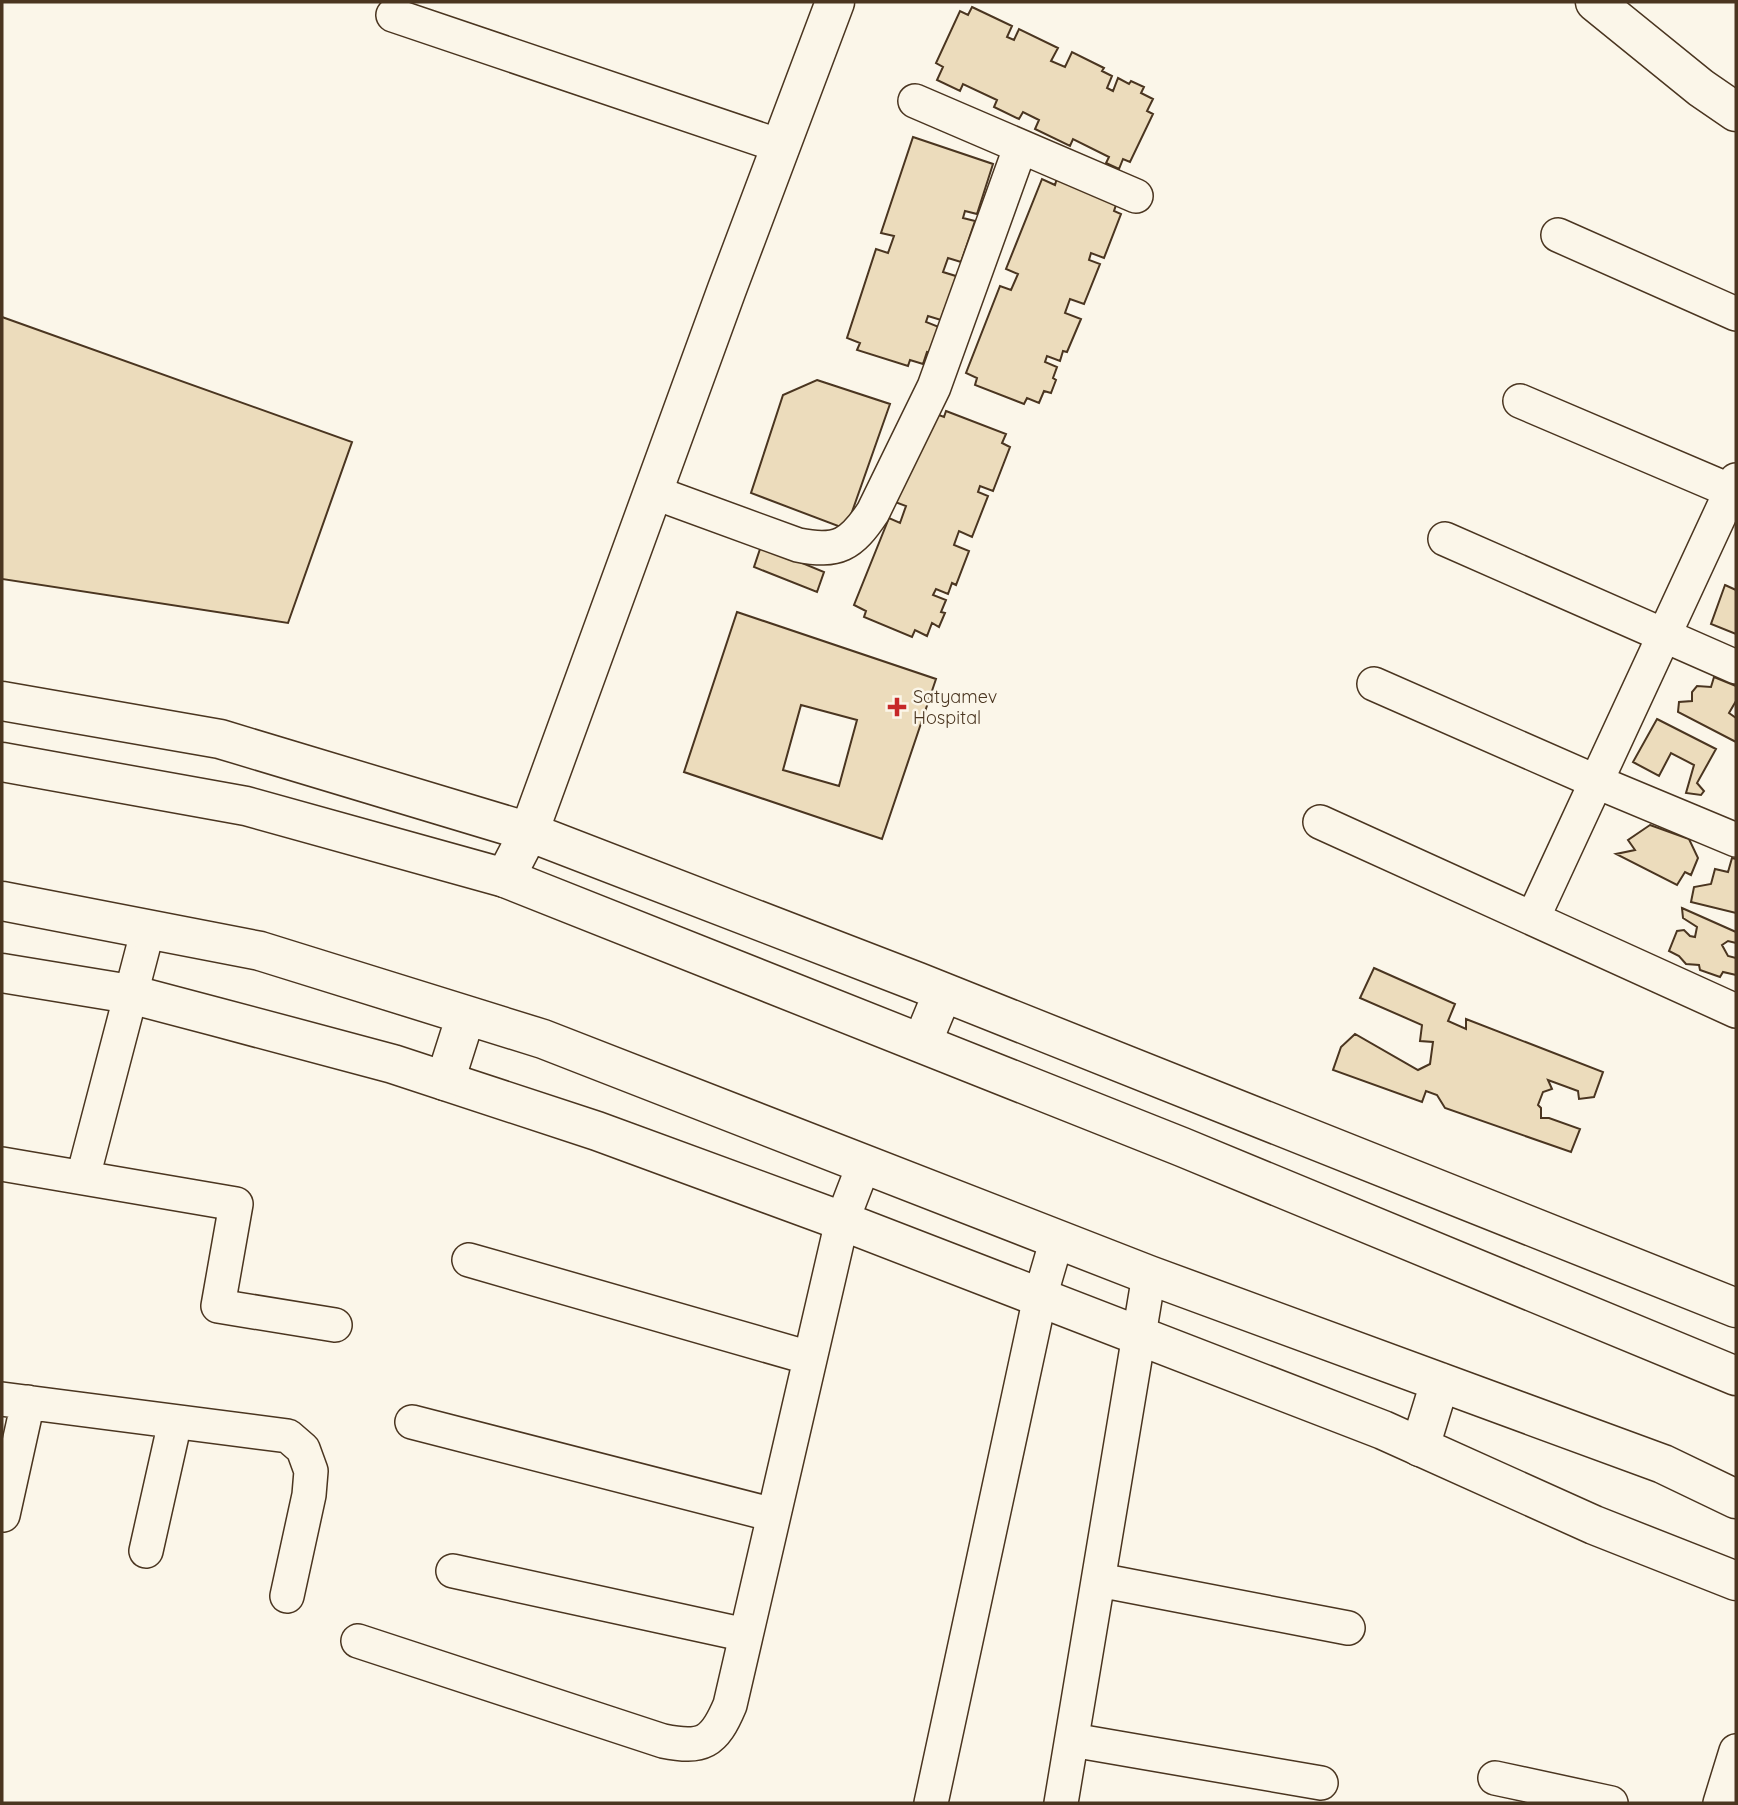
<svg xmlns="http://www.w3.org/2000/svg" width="1738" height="1805" font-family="Quicksand,sans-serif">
<rect width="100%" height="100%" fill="#fbf6e9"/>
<!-- building -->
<path fill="#ecdcbc" stroke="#4a3520" stroke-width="2" fill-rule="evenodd" d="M972 7 1012 26 1007 37 1014 40 1019 29 1058 48 1051 61 1065 67 1072 52 1104 68 1102 71 1112 76 1107 88 1113 91 1118 78 1129 84 1131 81 1144 87 1141 93 1153 99 1147 111 1153 114 1130 162 1123 159 1119 169 1106 163 1109 157 1073 139 1070 146 1035 129 1039 120 1023 112 1019 119 994 107 997 100 963 84 960 91 937 80 943 67 936 63 960 11 968 15Z
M913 137 993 164 977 214 965 211 963 218 975 221 961 262 948 258 943 272 959 277 947 311 944 310 941 320 928 316 926 322 939 327 933 353 927 352 923 364 910 360 908 366 857 350 860 343 847 338 876 249 888 253 894 236 881 233Z
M1057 178 1117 202 1114 211 1121 214 1104 258 1091 253 1089 260 1100 264 1084 304 1070 299 1065 313 1081 319 1067 352 1063 351 1060 361 1047 356 1045 362 1057 367 1053 378 1056 380 1051 393 1044 391 1039 403 1027 398 1024 404 975 385 977 378 966 373 1000 286 1011 290 1018 274 1006 269 1042 179 1055 185Z
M2 317 352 442 288 623 2 579Z
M817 380 890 404 846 529 751 493 783 395Z
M946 411 1006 434 1002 443 1010 447 993 491 980 486 978 492 988 496 972 537 959 531 954 545 969 551 956 585 952 583 948 594 936 589 933 595 946 600 941 612 945 613 939 627 932 623 927 636 915 630 912 637 864 617 866 611 854 605 889 518 900 523 906 506 895 502 931 412 944 417Z
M761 546 824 572 817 592 754 567Z
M1725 585 1736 590V634L1711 624Z
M737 612 936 679 882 839 684 772ZM801 705 857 720 839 786 783 770Z
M1714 677 1736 686V701L1729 713 1736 718V742L1678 712 1679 702 1692 701V692L1697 686 1711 687Z
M1657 719 1716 749 1697 783 1704 791 1701 795 1686 793 1694 765 1671 753 1659 776 1633 762Z
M1650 825 1689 839 1698 858 1691 875 1685 872 1677 885 1616 854 1635 850 1628 840Z
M1732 858 1736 859V913L1691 902 1694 887 1711 884 1715 869 1728 872Z
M1682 908 1736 932V943L1728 941 1722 945 1728 956 1736 958V975L1723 972 1720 977 1700 970 1699 965 1686 964 1679 956 1669 951 1677 931 1684 930 1690 936 1695 937 1697 927 1683 918Z
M1374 968 1455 1004 1448 1021 1466 1029V1019L1603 1072 1594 1097 1579 1099 1578 1091 1548 1080 1552 1089 1543 1092 1538 1105 1541 1108V1118H1549L1580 1129 1571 1152 1445 1108 1437 1095 1426 1091 1422 1102 1333 1070 1341 1047 1355 1034 1418 1070 1430 1064 1433 1042 1420 1041 1422 1025 1360 998Z"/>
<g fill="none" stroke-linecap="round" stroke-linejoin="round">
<defs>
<path id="street" d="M393 15 780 146
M915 101 1136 196
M1558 235 1736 314
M1520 401 1736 493
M653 492 798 545C838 553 851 545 873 512L934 387 1020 148
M1445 539 1736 667
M1374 684 1597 782 1736 840
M1320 822 1736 1011
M1533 918 1736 480
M2 1164 236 1204 218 1306 335 1325
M83 1177 148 929
M469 1260 810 1358
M2 1399 288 1436 303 1449 311 1471 309 1495 287 1596
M412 1422 774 1515
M3 1515 28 1402
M146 1551 175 1422
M453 1571 746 1635
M1099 1580 1348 1628
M358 1641 663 1741C703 1749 714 1743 730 1705L842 1221 864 1164
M1072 1740 1321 1783
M1495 1778 1611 1803
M931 1803 1040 1297 1057 1239
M1061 1803 1149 1275
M1720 1803 1736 1751"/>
<path id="secondary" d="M1595 2 1701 88 1736 112
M2 701 220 739 529 832 918 982 1736 1308
M505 878 529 832 727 289 835 2
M2 973 130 994 217 1017 393 1064 597 1131 842 1221 1383 1430 1594 1525 1736 1581
M922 1043 943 992"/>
<path id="primary" d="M2 762 246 806 505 878 1182 1147 1736 1376
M2 901 260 951 543 1039 1149 1275 1663 1464 1736 1499
M445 1081 466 1015
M1420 1447 1440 1382"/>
</defs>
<!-- street casing -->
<use href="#street" stroke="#4a3520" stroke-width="36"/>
<!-- secondary casing -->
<use href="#secondary" stroke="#4a3520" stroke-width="41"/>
<!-- primary casing -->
<use href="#primary" stroke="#4a3520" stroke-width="41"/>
<!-- street -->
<use href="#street" stroke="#fbf6e9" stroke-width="33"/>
<!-- secondary -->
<use href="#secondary" stroke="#fbf6e9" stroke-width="38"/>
<!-- primary -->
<use href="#primary" stroke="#fbf6e9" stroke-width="38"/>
</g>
<!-- markers -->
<path fill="#c62828" stroke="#fbf6e9" stroke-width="2.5" d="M893.5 696.5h7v7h7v7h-7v7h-7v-7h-7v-7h7z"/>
<g text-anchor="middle" stroke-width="5" stroke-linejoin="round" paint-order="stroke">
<!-- poi labels -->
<g font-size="18" fill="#4a3520" stroke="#fbf6e9" text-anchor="start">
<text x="913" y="703">Satyamev<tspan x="913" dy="21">Hospital</tspan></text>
</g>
</g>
<!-- border -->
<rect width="1738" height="1805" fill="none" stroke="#4a3520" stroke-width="7"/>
</svg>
